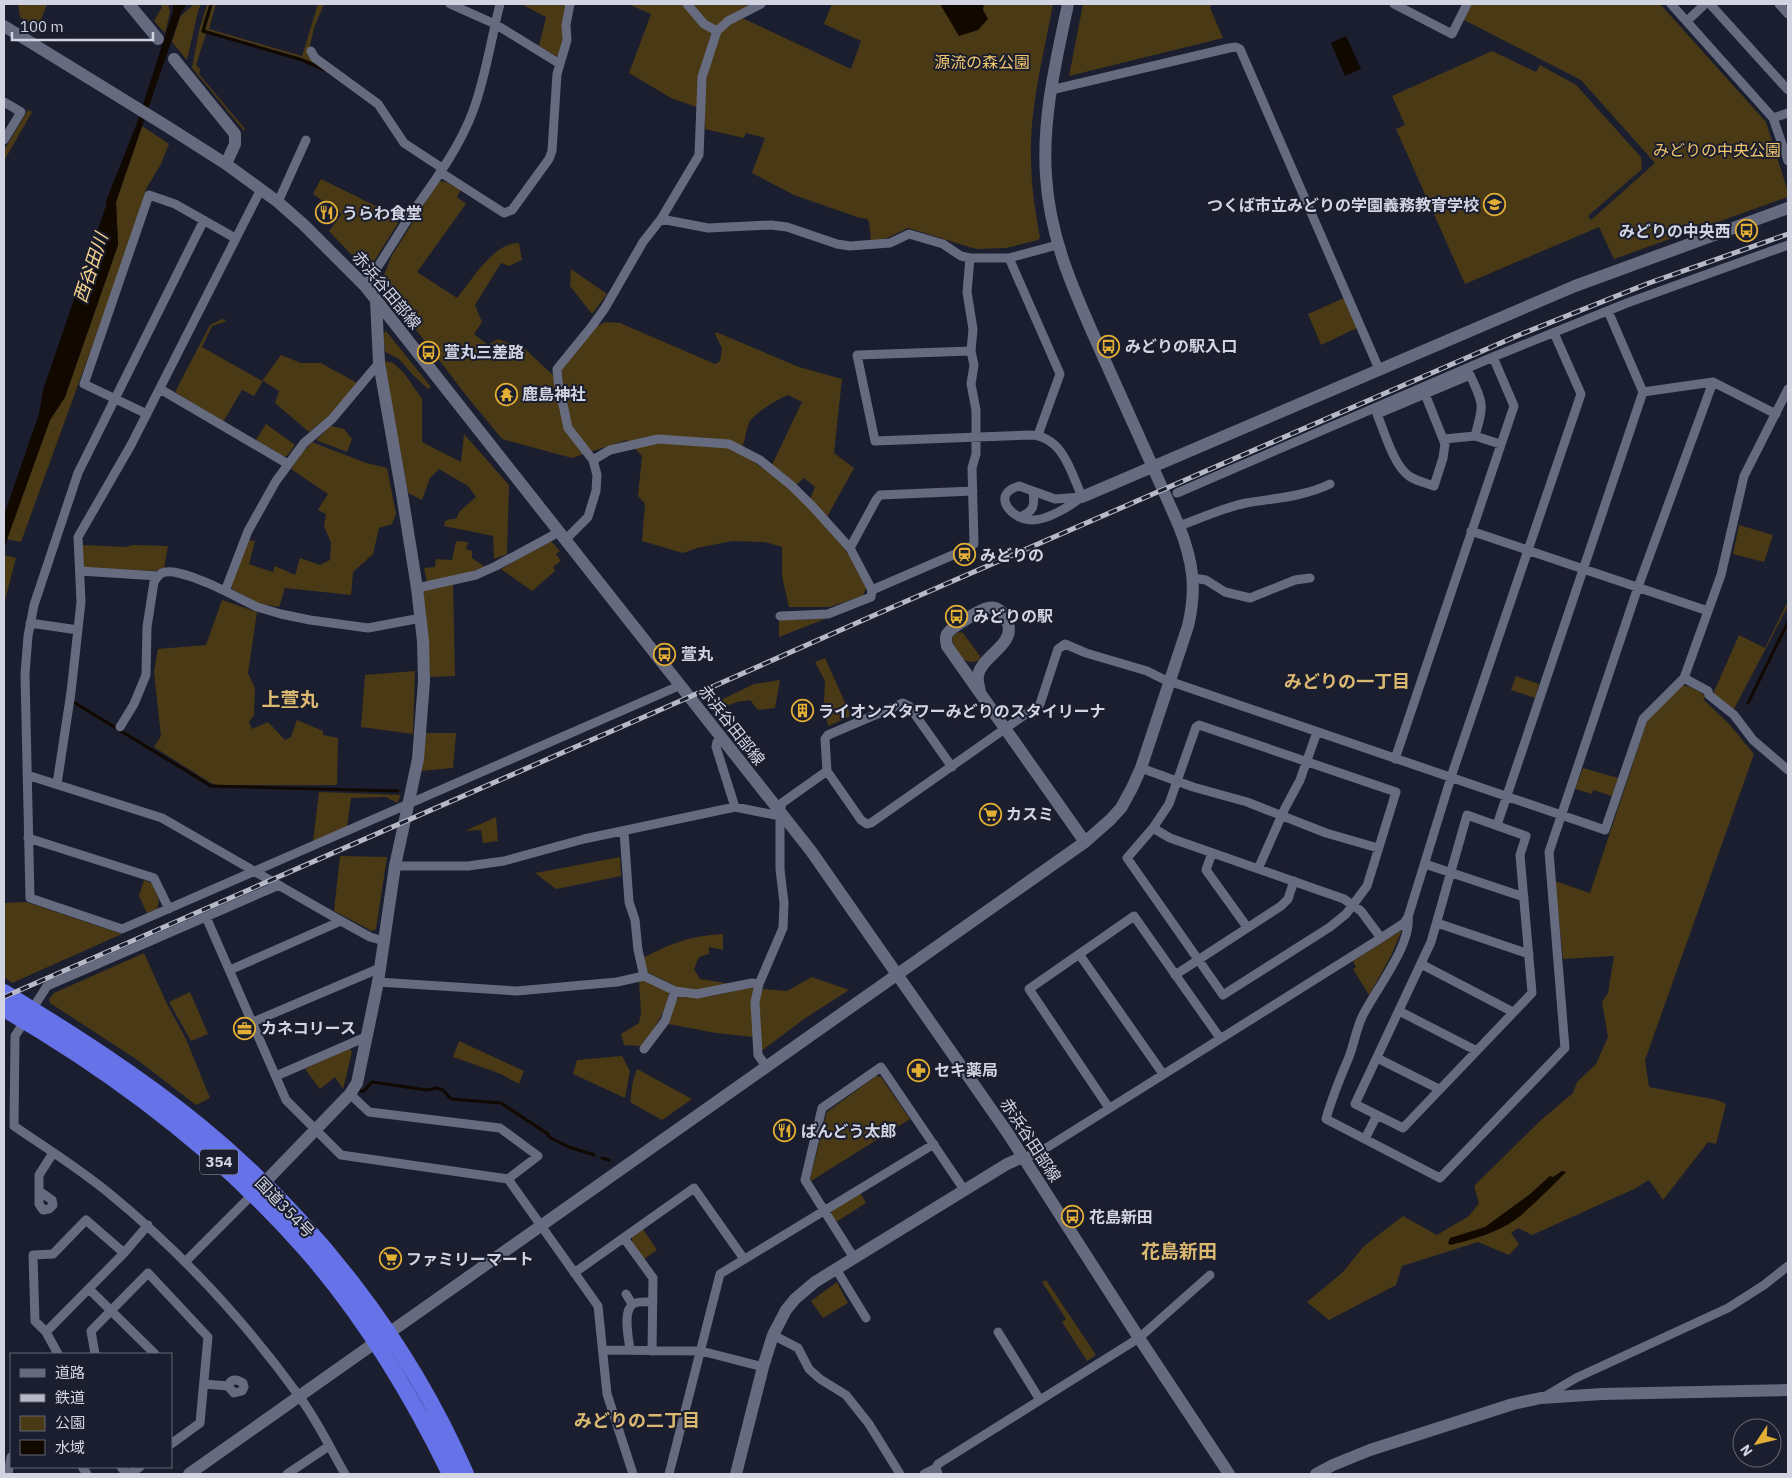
<svg xmlns="http://www.w3.org/2000/svg" width="1792" height="1478" font-family="'IBM Plex Sans','Noto Sans JP',sans-serif">
<rect width="100%" height="100%" fill="#1b1e2f"/>
<!-- green -->
<path fill="#4a3915" d="M18 4H47L38 28 20 17Z
M160 4H168L170 12 165 33 154 21 162 7Z
M194 4H201L198 11 187 60 172 42 180 17Z
M207 4H210L201 32 206 34 196 65 200 69 199 74 245 129 244 131 192 68 199 31Z
M213 4H216L209 29 302 56 318 4H324L314 28 308 55 313 62V63L302 58 205 30Z
M521 4H566L561 55 556 56 539 46 546 17Z
M628 4H767L742 18 851 69 861 41 824 24 832 4H1053C1044 54 1030 105 1031 157 1031 184 1035 211 1040 237L1038 240 1006 248 976 249 908 228 887 238 871 241 869 222 867 219 860 218 794 195 752 173 765 138 746 133 744 138 705 129V110L671 98 629 73 651 14Z
M1083 4H1211L1210 8 1223 38 1069 76Z
M1472 4H1660L1766 122 1788 192V197L1614 259 1599 227 1465 284 1396 129 1405 125 1392 96 1492 51 1536 72 1540 65 1576 85 1641 157 1642 169 1588 216 1591 220 1655 163 1581 80 1464 20Z
M28 110 32 112 4 161V150Z
M142 126 169 144 161 164 146 189 128 247 21 542 6 539 50 420 65 397 118 245 116 202Z
M321 179 380 208 398 223 370 268 363 267 329 231 342 214 313 194Z
M439 181 446 182 461 190 457 197 466 204 417 272 457 298C472 280 494 242 519 243L522 260 509 266 501 263 475 305 482 322 474 334 488 345 498 339 525 349 553 375 597 326 606 322 620 323 715 364 720 361 722 348 715 334 716 332 799 367 842 379 834 453 854 468 827 517 810 499 815 487 804 478 795 486 771 467 802 402 788 395C777 400 751 414 748 426 745 436 745 443 739 453 779 476 821 513 846 551 854 562 860 576 866 588L863 596 829 607H789L782 576V547L765 542 732 541 697 548 683 553 642 541 645 504 638 496 642 456 627 440 572 458 502 439 465 394 398 306 384 275 392 255Z
M571 269 607 294 592 314 570 286Z
M1344 298 1357 328 1321 345 1308 314Z
M222 319 227 321 212 326 202 347 262 381 281 355 301 363H321L357 383 329 416 309 432 275 403 279 391 263 381 254 396 242 390 223 422 175 392 210 325Z
M386 331 431 387 428 389 413 375 399 359 385 352 383 334Z
M384 361 393 363 404 373 422 399V442L461 462 464 434 509 485 507 554 494 559 493 531V536L444 526 445 521 451 519H456L460 511 476 497 468 486 439 469 430 478 422 500 408 493Z
M266 424 295 445 287 456H283L256 440Z
M331 426 344 429 352 439 347 452 316 440Z
M312 442 366 463 387 468 396 514 392 524 379 528 373 554 353 572 351 595 285 588 279 607 257 603 232 589 231 584 248 540 255 541 249 564 273 572 275 566 295 575 300 558 320 565 330 560 331 543 324 526 326 514 318 510 328 494 291 469 301 454Z
M1739 525 1773 535 1764 562 1733 554Z
M456 541 468 542 466 549 472 551V558L485 567 465 574 427 583 424 568 435 567 436 559 452 560Z
M551 541 560 551 556 554 561 561 553 567 555 571 532 591 501 569Z
M83 545 126 547 133 545 168 546 164 569 155 571 85 568 83 566Z
M4 555 16 558 4 604Z
M453 584 455 676 430 677 422 592 424 590Z
M222 600 257 612 248 673 255 688 254 715 249 722 252 729 268 722 285 740 291 737 297 720 323 731V735L338 738 337 785H218L211 783 154 747 161 736 154 672 158 649 206 645Z
M1788 601V606L1733 711 1713 694 1739 635 1765 648Z
M825 619 779 637V620Z
M959 632 963 633 980 656V659C966 670 949 647 953 636Z
M825 658 851 716 828 726 824 701 825 681 815 662Z
M415 671 413 734 361 727 365 675Z
M1516 676 1539 684 1535 698 1511 690Z
M780 680 775 708 758 710 750 700 737 702 723 707 719 701 754 684Z
M1682 685C1689 685 1701 692 1706 697L1703 699 1729 724 1754 754 1645 1060 1649 1087 1717 1100 1726 1104 1716 1144 1708 1142 1663 1200 1649 1180 1634 1189 1532 1235 1518 1228 1511 1233 1519 1244 1509 1255 1478 1242 1402 1266 1396 1285 1329 1320 1307 1302 1343 1272 1364 1246 1403 1216 1437 1235 1469 1216 1479 1203 1474 1186 1541 1120 1573 1093 1577 1082 1596 1064 1608 1037 1602 1002 1608 993 1614 956 1563 959 1555 881 1590 893 1647 721Z
M426 733H456L453 768 421 771Z
M1583 768 1618 778 1612 796 1593 790 1592 794 1575 789Z
M319 792 401 795 397 803 386 797 351 798 347 827 313 841Z
M496 817 498 841 483 843 481 830 465 831Z
M340 856 387 857 376 929 372 931 334 911Z
M620 857 621 876 556 889 535 873Z
M144 880 152 883 159 900 157 909 147 913 139 896Z
M26 902 122 934 12 983 4 977V903Z
M1402 930 1391 956 1369 995 1353 969 1356 967 1353 961Z
M723 934V950L709 947V954L699 957 694 969 700 979 732 984 698 990 679 988 647 972 643 958C672 943 689 936 723 934Z
M144 953 167 1004 186 1039 210 1098 196 1105 136 1059 50 1003 49 999 54 993Z
M812 977 849 990 804 1019 760 1052 758 1000 763 989 787 991Z
M644 980 667 991 669 994C665 1014 654 1029 641 1046L624 1045 621 1034 639 1023 641 1013 639 981Z
M753 987 755 989 753 1037 716 1033 668 1024 675 1003 679 997 712 996Z
M190 992 208 1034 191 1041 169 1002Z
M459 1041 524 1071 519 1084 501 1074 453 1057Z
M349 1048 352 1052 343 1089 335 1077 320 1089 305 1069Z
M622 1056 630 1071 625 1098 573 1074 577 1060Z
M637 1069 692 1099 662 1120 630 1102 633 1081Z
M876 1076 881 1077 910 1119 811 1181 810 1179 827 1112Z
M860 1192 866 1203 836 1222 831 1214 832 1209Z
M643 1229 657 1250 644 1259 632 1242V1237Z
M1046 1280 1096 1355 1087 1361 1062 1322 1066 1319 1042 1282Z
M837 1282 848 1303 823 1318 811 1301Z"/>
<!-- water -->
<path fill="#110800" d="M173 4H187L181 13 116 202 118 245 65 397 50 420 4 548V515L39 414 43 390 106 206V201L137 123 173 11Z
M940 4H984L983 10 988 19 978 30 959 36Z
M1346 36 1361 69 1345 76 1331 43Z
M1562 1171 1566 1172C1550 1188 1533 1206 1515 1220 1496 1233 1472 1240 1450 1245L1448 1243 1450 1238 1485 1227 1530 1194 1550 1176 1553 1177Z"/>
<g fill="none" stroke-linecap="round" stroke-linejoin="round">
<!-- stream -->
<path stroke="#110800" stroke-width="3" d="M145 4H146
M211 4 203 31 302 60 325 70
M75 703 211 786 398 791
M1748 703 1788 622
M360 1091H364L372 1082 427 1090 437 1088 443 1090 451 1099 501 1103 548 1134 549 1137 569 1147 594 1155
M602 1158 609 1160"/>
<!-- street -->
<path stroke="#666b80" stroke-width="9" d="M450 4 495 24 560 64
M687 4 704 24 717 31
M1394 4 1452 34 1467 4
M1671 4 1773 118 1788 161
M1710 4 1788 90
M1779 4 1788 14
M1687 21 1705 4
M311 51 315 58 378 104 404 143 442 168
M1051 90 1229 48 1236 47 1240 49 1379 369
M4 102 21 112 4 140
M1773 118 1788 113
M440 172 504 213 512 210 549 159 552 151 557 74 567 40 566 25 570 4
M278 202 306 140
M661 219 708 228 771 225 787 227 837 244 850 246 890 243 909 234 943 244 961 256 970 258H1009L1057 245
M204 220 78 473 34 605 28 636 25 674 30 898 122 929 681 685
M1009 258 1060 374 1038 435
M365 286C381 263 395 239 410 216 433 183 459 149 473 111 486 76 491 39 500 4
M971 351 857 355 875 441 1030 435C1063 436 1071 472 1082 497
M379 363 332 419 304 443 276 481 248 531 225 591 257 607 281 614 310 620 368 628 421 618
M160 389 288 464
M1643 392 1713 382 1776 414
M1425 394 1445 444 1443 458 1434 486C1426 483 1416 481 1409 476 1394 466 1384 431 1377 414L1470 375C1484 405 1484 404 1475 436
M147 414 84 384 149 195 175 204 235 238
M1444 439 1475 436 1500 444
M593 460 610 450 658 439 729 444 760 460 792 486 813 507 850 548 872 590 871 597 828 614 780 616
M1019 486 1055 499 1082 497C1070 506 1048 520 1033 520 1011 520 990 494 1019 486Z
M1177 493 1493 357 1627 303 1788 245
M1019 517C1034 512 1035 506 1033 491
M1179 526C1201 518 1223 508 1246 503 1275 498 1303 497 1330 484
M1471 531 1708 611
M566 539 588 517 596 491 597 475 593 460 568 428 558 381 557 369 592 326 605 308 643 242 661 219 699 155 702 77 717 31 728 21 761 4
M850 548 876 500 880 495 973 491
M80 571 158 576
M1193 578 1206 580 1225 592 1250 598 1295 580 1310 578
M417 588 476 575 496 566 559 532
M872 590 969 548 974 544 972 468 976 454V410L971 384 974 365 971 351 973 329 967 292 970 258
M30 623 78 630
M1684 678 1721 575 1744 476 1788 389
M1199 725 1396 792 1367 886 1346 914 1330 927 1223 995 1127 858 1153 828 1169 804 1196 727Z
M120 727 134 704 146 675 147 627 154 582C156 579 158 575 162 573 174 567 213 585 225 591
M722 738 717 742 716 747 735 807
M1395 759 1514 406 1493 357
M952 767 909 706 903 703 828 735 825 739 827 771 861 820 867 824 871 823 1040 704 1058 649 1065 644 1086 653 1147 671 1163 679 1605 830 1643 719 1684 678 1708 691 1709 695 1734 715 1753 740 1788 770
M1141 768 1193 787 1247 802 1326 833 1378 848
M27 775 162 818 341 921 370 937 384 941
M57 784 71 692 81 602 78 537 131 445 261 189
M1467 815 1526 836 1520 855 1532 993 1403 1128 1355 1104 1431 942Z
M1497 825 1643 392 1608 311
M1153 828 1170 838 1344 899 1361 911 1381 938
M624 832 629 902 635 920 638 950 644 976
M28 838 154 878 169 909
M1212 853 1206 870 1247 927
M1425 864 1524 897
M395 866H468L504 861 584 839 735 807 780 816
M1258 869 1285 808 1300 780 1317 732
M279 885 47 986 15 1036 14 1126C46 1148 80 1169 110 1194 182 1253 244 1320 299 1396 317 1420 330 1448 345 1474
M206 917 286 1100 341 1155 508 1179 598 1306 607 1394 633 1474
M1408 917C1412 945 1374 992 1362 1017 1356 1030 1354 1044 1349 1057 1340 1078 1332 1097 1326 1119L1440 1178 1565 1048 1549 852 1638 587 1713 382
M1437 923 1529 954
M1079 954 1163 1074
M1421 964 1513 1012
M230 970 341 921
M1175 975 1281 906 1288 899 1294 881
M378 982 517 991 617 982 644 976 675 991 697 994 752 983 759 984
M1399 1011 1475 1050
M253 1022 380 968
M644 1049 665 1021 675 991
M1377 1058 1439 1089
M766 1066 758 1055 755 1002 759 984 783 928 784 903 780 869V812L782 803 827 771
M276 1076 368 1036
M350 1094 369 1112 500 1128 538 1156 508 1179
M1109 1108 1029 989 1134 916 1220 1038
M1365 1139 1377 1115
M1023 1157 1035 1155 1381 938 1404 923 1408 917 1453 771 1581 394 1554 333
M39 1191 52 1200 53 1205 49 1209 43 1210 39 1204V1175L53 1153
M624 1238 653 1278 652 1351
M854 1258 805 1180 822 1108 881 1067 965 1191
M186 1261 253 1194
M836 1269 866 1318
M574 1273 694 1188 744 1259
M89 1289 155 1354
M626 1294 632 1304
M46 1332 124 1253 148 1225
M998 1332 1040 1400
M773 1335 798 1348 809 1369 820 1379 846 1395 869 1424 900 1474
M603 1350 701 1351 763 1367
M630 1350C629 1340 622 1311 633 1304 637 1301 647 1302 653 1302
M58 1354 46 1332 35 1321 33 1255 53 1254 86 1220 124 1253
M95 1354 91 1331 148 1273 208 1337 200 1423 171 1444
M204 1384 228 1386 234 1393 242 1391 244 1387 243 1383C237 1379 231 1378 228 1386
M1544 1397 1576 1378 1728 1308 1764 1285 1788 1266
M82 1467 87 1474
M121 1467 126 1474
M8 1474 11 1457
M129 1474 140 1467
M287 1474 329 1446
M669 1474 720 1274 934 1144
M924 1474 936 1468
M938 1474 936 1468 938 1464 1139 1338 1210 1275"/>
<!-- secondary -->
<path stroke="#666b80" stroke-width="12" d="M129 4 158 39
M4 26 168 127 226 164 278 202 304 225 365 286 811 851 1007 1132 1139 1338 1229 1474
M174 59 235 134V144L226 164
M1082 497 1575 286 1788 208
M980 692C979 687 977 681 978 676 980 657 1015 645 1008 624 999 597 981 609 965 620 960 623 951 628 947 634 945 638 946 642 947 646L1085 842
M263 1184 350 1094 357 1083 378 982 395 866 418 759 424 681 423 641 417 588 402 494 379 363 376 300
M189 1474 1085 842 1110 820 1121 808 1132 788 1141 768 1188 626C1197 589 1193 561 1179 526 1155 471 1130 417 1106 363 1079 302 1050 244 1046 176 1042 118 1056 61 1068 4
M736 1474 763 1367 773 1335 786 1310 795 1299 815 1282 1007 1164 1023 1157
M1316 1474 1333 1465 1370 1450 1513 1404 1541 1398 1602 1394 1788 1390"/>
<!-- highway -->
<path stroke="#6672e7" stroke-width="16" d="M4 992C71 1033 139 1076 200 1126 313 1219 408 1340 466 1474
M4 1009C116 1074 219 1151 305 1249 364 1316 411 1394 450 1474"/>
<defs>
<path id="rail" d="M4 997 653 713 886 610 1519 335 1649 283 1788 234"/>
</defs>
<!-- rail casing -->
<use href="#rail" stroke="#b7bac6" stroke-width="5"/>
<!-- rail -->
<use href="#rail" stroke="#1b1e2f" stroke-width="3" stroke-dasharray="9" stroke-linecap="butt"/>
</g>
<!-- icons -->
<defs>
<symbol id="school-ring" viewBox="-11 -11 22 22"><circle r="9.5" fill="#1b1e2f" stroke="#e2ae34" stroke-width="1.5"/><path d="M0-5L7-2L0 1L-7-2ZM-4 1L0 2.5L4 1V4Q0 6-4 4Z" fill="#e2ae34"/></symbol>
<symbol id="restaurant-ring" viewBox="-11 -11 22 22"><circle r="9.5" fill="#1b1e2f" stroke="#e2ae34" stroke-width="1.5"/><path d="M-5-6h1v4h1v-4h1v4h1v-4h1v5L-1.5 .5V6h-2V.5L-5-1ZM5-6V6H3V1.5H1.5Q1.5-4 5-6Z" fill="#e2ae34"/></symbol>
<symbol id="bus-ring" viewBox="-11 -11 22 22"><circle r="9.5" fill="#1b1e2f" stroke="#e2ae34" stroke-width="1.5"/><path d="M-5-6H5V4H4V6H2V4H-2V6H-4V4H-5ZM-3.5-4V0h7V-4ZM-3.5 1.2v1.5H-2V1.2ZM2 1.2v1.5H3.5V1.2Z" fill="#e2ae34"/></symbol>
<symbol id="temple-ring" viewBox="-11 -11 22 22"><circle r="9.5" fill="#1b1e2f" stroke="#e2ae34" stroke-width="1.5"/><path d="M0-6L5-2H3V0L6.5 2.5H4V6H1.5V3h-3V6H-4V2.5H-6.5L-3 0V-2H-5Z" fill="#e2ae34"/></symbol>
<symbol id="station-ring" viewBox="-11 -11 22 22"><circle r="9.5" fill="#1b1e2f" stroke="#e2ae34" stroke-width="1.5"/><path d="M-3-6H3Q5-6 5-4V2Q5 4 3 4L4.5 6H3L1.5 4h-3L-3 6H-4.5L-3 4Q-5 4-5 2V-4Q-5-6-3-6ZM-3.5-4v3h7v-3ZM-3.5 1v1.5H-2V1ZM2 1v1.5H3.5V1Z" fill="#e2ae34"/></symbol>
<symbol id="building-ring" viewBox="-11 -11 22 22"><circle r="9.5" fill="#1b1e2f" stroke="#e2ae34" stroke-width="1.5"/><path d="M-4-6H4V6H1V3H-1V6H-4ZM-2.5-4.3h1.7v1.8h-1.7ZM.8-4.3h1.7v1.8H.8ZM-2.5-1h1.7V.8h-1.7ZM.8-1h1.7V.8H.8Z" fill="#e2ae34"/></symbol>
<symbol id="supermarket-ring" viewBox="-11 -11 22 22"><circle r="9.5" fill="#1b1e2f" stroke="#e2ae34" stroke-width="1.5"/><path d="M-6-5.5h2.5l.6 2H6L4.5 2H-2.5L-4.4-4H-6ZM-1.5 3.2a1.3 1.3 0 1 0 .1 0ZM3 3.2a1.3 1.3 0 1 0 .1 0Z" fill="#e2ae34"/></symbol>
<symbol id="office-ring" viewBox="-11 -11 22 22"><circle r="9.5" fill="#1b1e2f" stroke="#e2ae34" stroke-width="1.5"/><path d="M-6-3h4V-5.5h4V-3h4V5H-6ZM-1-4.5V-3h2v-1.5ZM-6 0V1H6V0Z" fill="#e2ae34"/></symbol>
<symbol id="pharmacy-ring" viewBox="-11 -11 22 22"><circle r="9.5" fill="#1b1e2f" stroke="#e2ae34" stroke-width="1.5"/><path d="M-2-6h4v4h4v4h-4v4h-4v-4h-4v-4h4Z" fill="#e2ae34"/></symbol>
</defs>
<g fill-rule="evenodd">
<use href="#school-ring" x="1482" y="192" width="25" height="25"/>
<use href="#restaurant-ring" x="314" y="200" width="25" height="25"/>
<use href="#bus-ring" x="1734" y="218" width="25" height="25"/>
<use href="#bus-ring" x="1096" y="334" width="25" height="25"/>
<use href="#bus-ring" x="416" y="340" width="25" height="25"/>
<use href="#temple-ring" x="494" y="382" width="25" height="25"/>
<use href="#station-ring" x="952" y="542" width="25" height="25"/>
<use href="#bus-ring" x="944" y="604" width="25" height="25"/>
<use href="#bus-ring" x="652" y="642" width="25" height="25"/>
<use href="#building-ring" x="790" y="698" width="25" height="25"/>
<use href="#supermarket-ring" x="978" y="802" width="25" height="25"/>
<use href="#office-ring" x="232" y="1016" width="25" height="25"/>
<use href="#pharmacy-ring" x="906" y="1058" width="25" height="25"/>
<use href="#restaurant-ring" x="772" y="1118" width="25" height="25"/>
<use href="#bus-ring" x="1060" y="1204" width="25" height="25"/>
<use href="#supermarket-ring" x="378" y="1246" width="25" height="25"/>
</g>
<g text-anchor="middle" stroke-width="4" stroke-linejoin="round" paint-order="stroke">
<!-- shield labels -->
<rect fill="#1b1e2f" stroke="#9b9eac" stroke-width="1" x="200" y="1149.5" width="38" height="25" rx="4"/>
<g font-size="15" font-weight="bold" fill="#d2d5e1">
<text x="219" y="1167">354</text>
</g>
<!-- park labels -->
<g font-size="16" fill="#f3c76b" stroke="#1b1e2f">
<text x="982" y="68">源流の森公園</text>
<text x="1717" y="156">みどりの中央公園</text>
</g>
<!-- poi labels -->
<g font-size="16" font-weight="bold" fill="#d2d5e1" stroke="#1b1e2f" text-anchor="start">
<text x="1479" y="211" text-anchor="end">つくば市立みどりの学園義務教育学校</text>
<text x="342" y="219">うらわ食堂</text>
<text x="1731" y="237" text-anchor="end">みどりの中央西</text>
<text x="1125" y="352">みどりの駅入口</text>
<text x="444" y="358">萱丸三差路</text>
<text x="522" y="400">鹿島神社</text>
<text x="980" y="561">みどりの</text>
<text x="973" y="622">みどりの駅</text>
<text x="681" y="660">萱丸</text>
<text x="818" y="717">ライオンズタワーみどりのスタイリーナ</text>
<text x="1006" y="820">カスミ</text>
<text x="261" y="1034">カネコリース</text>
<text x="934" y="1076">セキ薬局</text>
<text x="801" y="1137">ばんどう太郎</text>
<text x="1089" y="1223">花島新田</text>
<text x="406" y="1265">ファミリーマート</text>
</g>
<!-- street labels -->
<g font-size="16" fill="#d2d5e1" stroke="#1b1e2f">
<text transform="translate(387 290) rotate(50)" y="6">赤浜谷田部線</text>
<text transform="translate(732 725) rotate(52)" y="6">赤浜谷田部線</text>
<text transform="translate(1031 1140) rotate(57)" y="6">赤浜谷田部線</text>
<text transform="translate(285 1207) rotate(46)" y="6">国道354号</text>
</g>
<!-- water labels -->
<g font-size="18" font-style="italic" fill="#fad68f" stroke="#1b1e2f">
<text transform="translate(91 268) rotate(-72)" y="6">西谷田川</text>
</g>
<!-- neighbourhood labels -->
<g font-size="18" font-weight="bold" fill="#dcb970" stroke="#1b1e2f">
<text x="1347" y="688">みどりの一丁目</text>
<text x="637" y="1427">みどりの二丁目</text>
</g>
<!-- quarter labels -->
<g font-size="19" font-weight="bold" fill="#dcb970" stroke="#1b1e2f">
<text x="290" y="706">上萱丸</text>
<text x="1179" y="1258">花島新田</text>
</g>
</g>
<!-- border -->
<rect width="1792" height="1478" fill="none" stroke="#d2d5e1" stroke-width="10"/>
<!-- legend -->
<rect x="10" y="1353" width="162" height="115" fill="#1b1e2f" stroke="#646776"/>
<rect x="20" y="1369" width="25" height="8" fill="#666b80" stroke="#646776"/>
<text x="55" y="1378" font-size="15" fill="#d2d5e1">道路</text>
<rect x="20" y="1394" width="25" height="8" fill="#b7bac6" stroke="#646776"/>
<text x="55" y="1403" font-size="15" fill="#d2d5e1">鉄道</text>
<rect x="20" y="1416" width="25" height="15" fill="#4a3915" stroke="#646776"/>
<text x="55" y="1428" font-size="15" fill="#d2d5e1">公園</text>
<rect x="20" y="1440" width="25" height="15" fill="#110800" stroke="#646776"/>
<text x="55" y="1453" font-size="15" fill="#d2d5e1">水域</text>
<!-- north arrow -->
<g transform="translate(1757 1443) rotate(235)"><circle r="24" fill="#1b1e2f" stroke="#646776"/>
<path d="M0-4L9 19L0 12L-9 19Z" fill="#e2ae34"/>
<text y="-8" font-size="14" font-weight="bold" text-anchor="middle" fill="#d2d5e1">N</text>
</g>
<!-- scale -->
<path d="M12 32v8h141v-8" fill="none" stroke="#d2d5e1" stroke-width="2.5"/>
<text x="20" y="32" font-size="15" fill="#d2d5e1" stroke="#1b1e2f" stroke-width="4" paint-order="stroke">100 m</text>
</svg>
